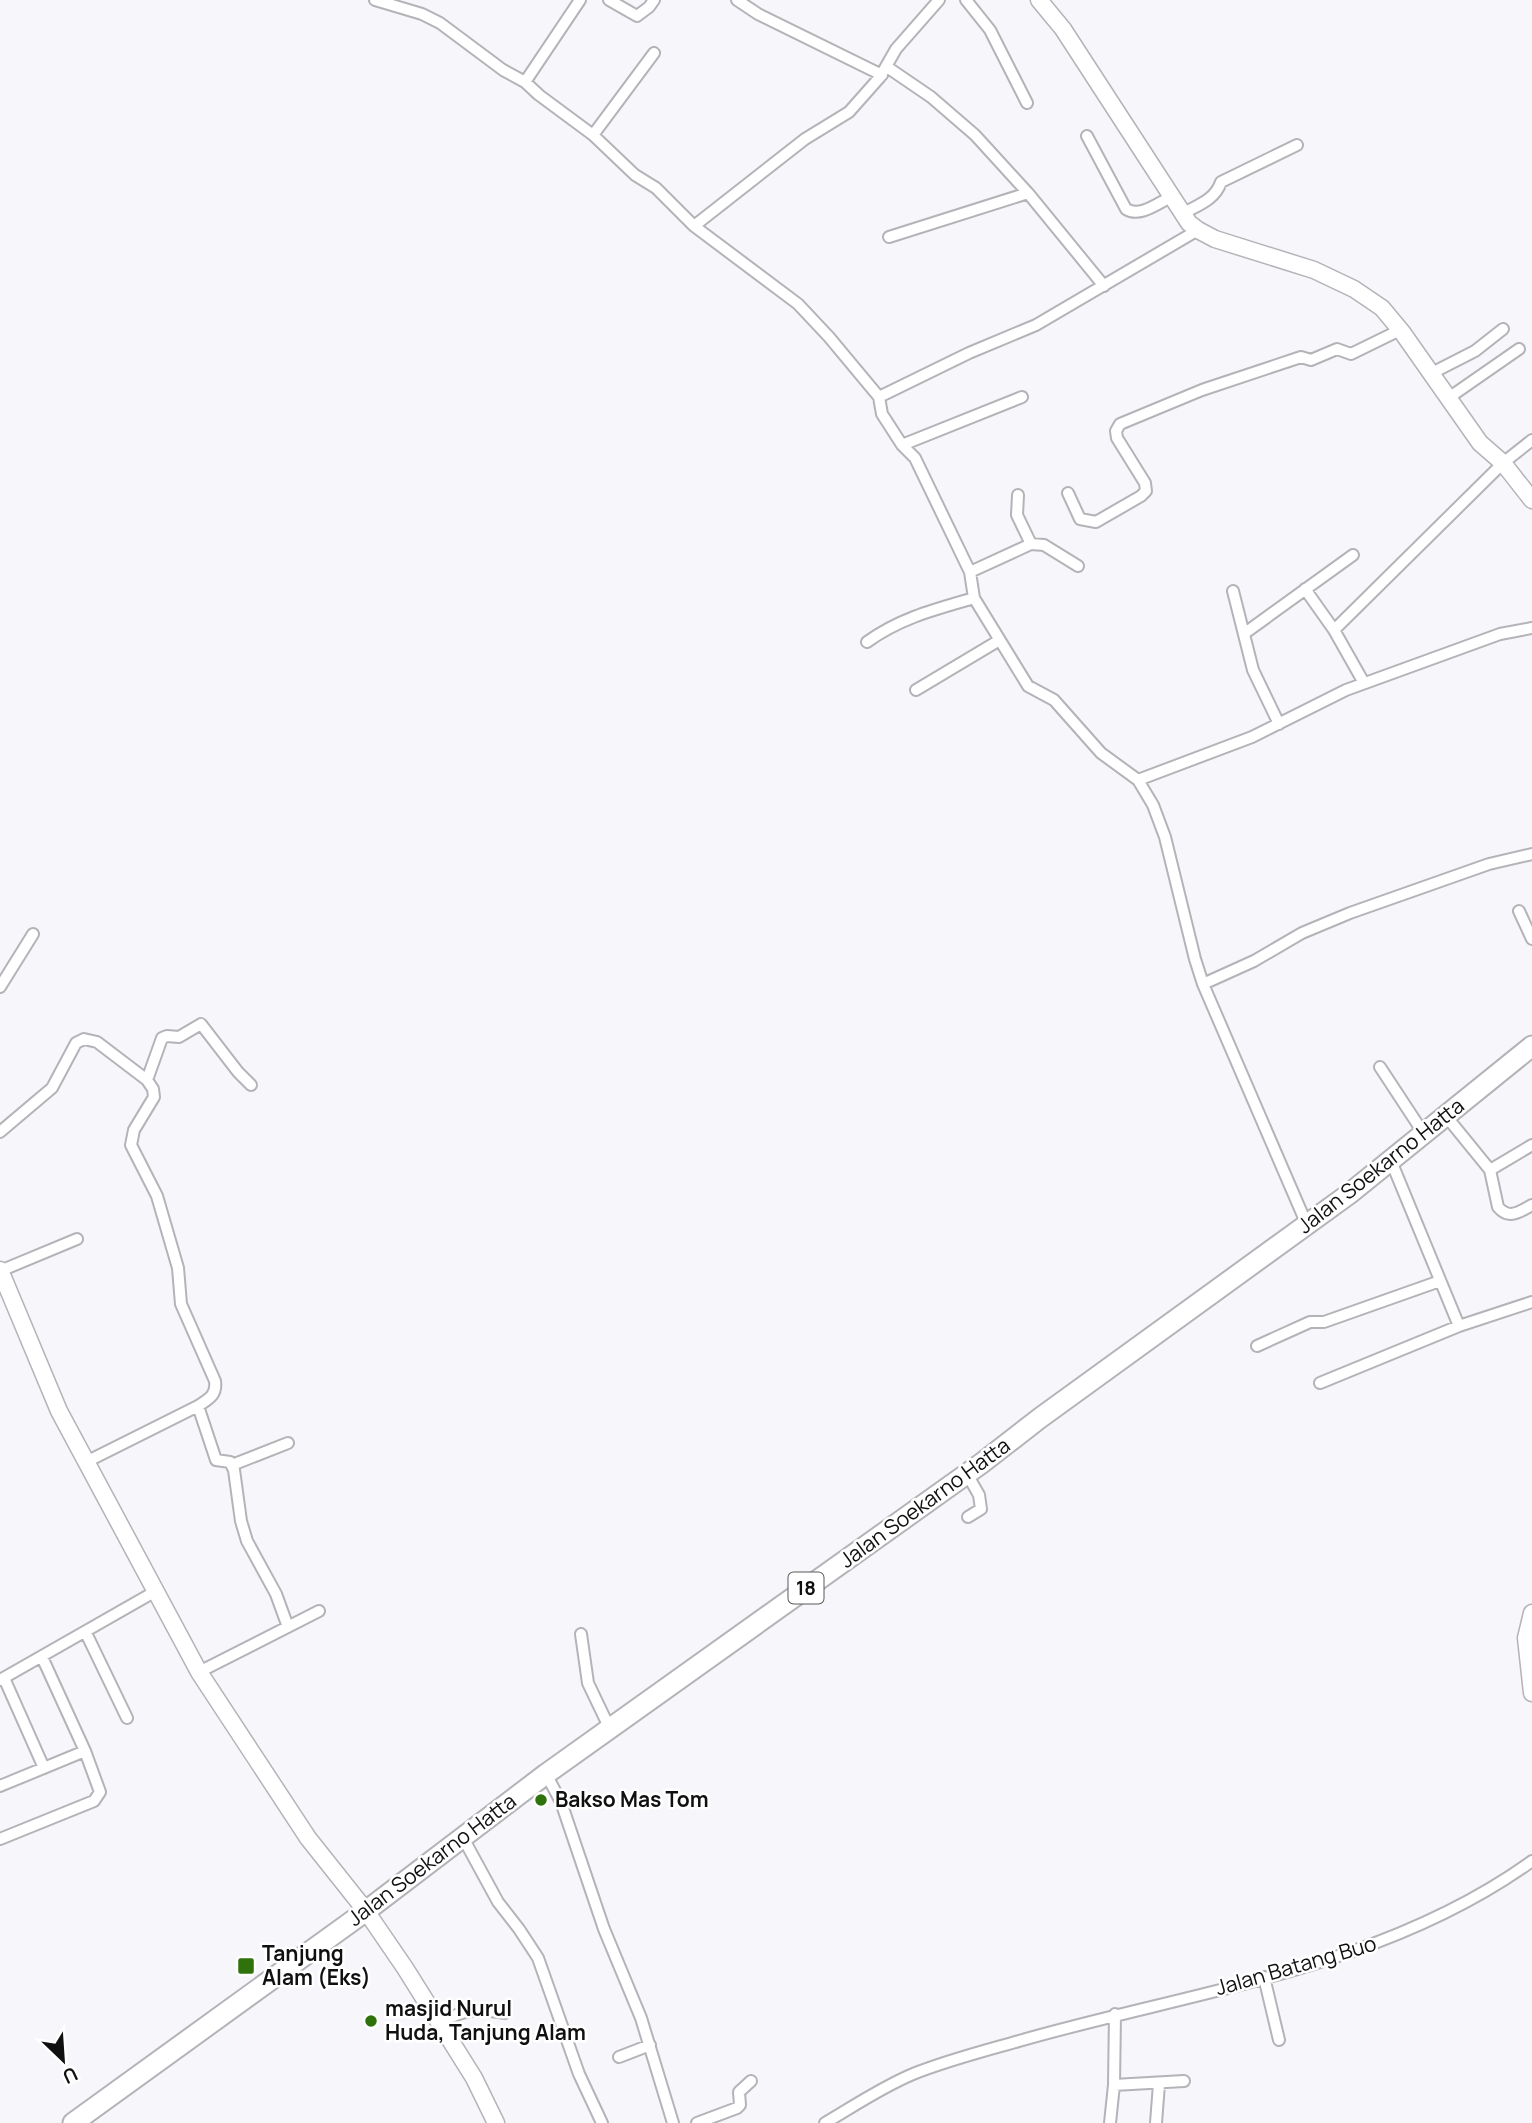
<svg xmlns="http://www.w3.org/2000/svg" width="1532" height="2123" font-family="Manrope,sans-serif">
<rect width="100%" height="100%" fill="#f7f6fb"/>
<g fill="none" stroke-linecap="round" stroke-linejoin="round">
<defs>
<path id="street" d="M375 0 422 14 440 23 503 70 525 82 539 95 593 135 635 175 656 188 694 226 798 304 829 337 879 397 882 414 902 445 915 458 970 572 974 598 1028 686 1054 700 1101 753 1138 780 1153 805 1165 837 1195 959 1203 984 1307 1225
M609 0 637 16 649 7 654 0
M737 0 758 14 882 75
M966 0 990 30 1027 103
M887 67 931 97 975 135 1028 193 1104 286
M525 82 580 0
M593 135 654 53
M1087 136 1126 209C1140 218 1158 203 1171 197
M1182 214C1198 205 1215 200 1221 182L1297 145
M694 226 805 139 849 112 880 77 896 49 939 0
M889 237 1028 193
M1430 374 1475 351 1503 329
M879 397 969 353 1036 325 1198 230
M1447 399 1519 349
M902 445 1022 397
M1068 493 1080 519 1096 522 1141 496 1146 491 1145 483 1117 438 1116 431 1120 424 1202 390 1301 357 1311 360 1337 349 1351 354 1400 330
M1018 495 1017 515 1031 544
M970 572 1031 544 1044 545 1078 566
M1305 589 1334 630 1364 683
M1233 591 1253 670 1279 724
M1334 630 1503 463 1532 440
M1245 633 1353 555
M867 642C900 618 936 609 974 598
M916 690 998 641
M1138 780 1252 737 1346 690 1500 634 1532 628
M1519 911 1532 939
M1203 984 1254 961 1302 933 1350 913 1489 864 1532 854
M0 987 33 934
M1380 1067 1424 1134
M147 1080 162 1038 167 1036 179 1037 201 1024 238 1072 251 1085
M1446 1116 1490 1170 1498 1207C1509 1220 1519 1212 1532 1205
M0 1132 52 1088 76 1043 84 1039 97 1042 147 1080 153 1089 154 1097 134 1130 131 1145 157 1196 178 1268 181 1304 215 1381C217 1395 209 1399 198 1406L86 1462
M1391 1161 1459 1326 1532 1302
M1490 1170 1532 1145
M0 1271 77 1239
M1257 1346 1310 1322H1324L1440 1281
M1320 1383 1459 1326
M198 1406 216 1460 230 1462 234 1470 241 1521 247 1541 276 1594 288 1627
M232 1465 288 1443
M967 1474 979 1495 981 1509 968 1517
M86 1633 127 1718
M581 1634 588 1683 610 1729
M199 1672 319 1611
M4 1678 44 1768
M0 1680 156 1591
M546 1774 561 1802 604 1929 641 2018 673 2123
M0 1786 85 1751
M462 1836 498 1902 519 1929 538 1958 579 2074 602 2123
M0 1839 94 1801 100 1792 85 1751 42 1657
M1264 1977 1279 2040
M439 2023C467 2008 476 2009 505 2013
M619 2057 650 2045
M1114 2085 1184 2081
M697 2123 737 2108 740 2105 739 2092 751 2081
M825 2123C854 2106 882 2087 913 2074 948 2060 984 2051 1019 2041 1193 1991 1382 1969 1532 1861
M1110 2123 1114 2085 1115 2014
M1156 2123 1159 2084"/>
<path id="secondary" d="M1039 0 1063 29 1189 223 1198 230 1215 239 1314 270 1354 289 1382 308 1402 332 1480 443 1503 463 1532 500
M0 1270 59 1411 199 1672 308 1838 366 1911 405 1968 474 2078 496 2123
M1532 1613 1526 1638 1532 1693"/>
<path id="highway" d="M73 2123 366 1911 546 1774 982 1463 1040 1418 1349 1194 1532 1046"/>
</defs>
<!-- street casing -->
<use href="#street" stroke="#b4b3b8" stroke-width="14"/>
<!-- secondary casing -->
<use href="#secondary" stroke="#b4b3b8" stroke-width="19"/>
<!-- highway casing -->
<use href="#highway" stroke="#b4b3b8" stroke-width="23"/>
<!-- street -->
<use href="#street" stroke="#fff" stroke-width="10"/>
<!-- secondary -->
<use href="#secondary" stroke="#fff" stroke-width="16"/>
<!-- highway -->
<use href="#highway" stroke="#fff" stroke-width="19"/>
</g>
<!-- markers -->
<g fill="#2f710a" stroke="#fff" stroke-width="2.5">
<circle cx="541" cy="1800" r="7"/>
<rect x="237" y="1957" width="18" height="18" rx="3.5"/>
<circle cx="371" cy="2021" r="7"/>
</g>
<g text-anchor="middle" stroke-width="5" stroke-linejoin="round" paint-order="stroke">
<!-- shield labels -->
<rect fill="#fff" stroke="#585858" stroke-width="2" x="788.5" y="1572.5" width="35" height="31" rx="5"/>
<g font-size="19" font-weight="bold" fill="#101011">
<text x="806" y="1595">18</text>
</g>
<!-- street labels -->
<g font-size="21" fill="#101011" stroke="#fff">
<text transform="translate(1381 1166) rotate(-38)" y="7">Jalan Soekarno Hatta</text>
<text transform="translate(925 1503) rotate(-36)" y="7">Jalan Soekarno Hatta</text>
<text transform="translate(432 1860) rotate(-37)" y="7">Jalan Soekarno Hatta</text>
<text transform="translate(1296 1966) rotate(-16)" y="7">Jalan Batang Buo</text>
</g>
<!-- poi labels -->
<g font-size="21" font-weight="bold" fill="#101011" stroke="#fff" text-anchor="start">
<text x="555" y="1807">Bakso Mas Tom</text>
<text x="262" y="1961">Tanjung<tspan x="262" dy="24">Alam (Eks)</tspan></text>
<text x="385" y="2016">masjid Nurul<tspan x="385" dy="24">Huda, Tanjung Alam</tspan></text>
</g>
</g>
<!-- north arrow -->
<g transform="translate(63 2060) rotate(155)" stroke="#ffffff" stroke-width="5" paint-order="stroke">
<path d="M0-5L12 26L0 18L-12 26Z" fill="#101011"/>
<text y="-10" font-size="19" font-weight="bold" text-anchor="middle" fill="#101011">U</text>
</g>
</svg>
